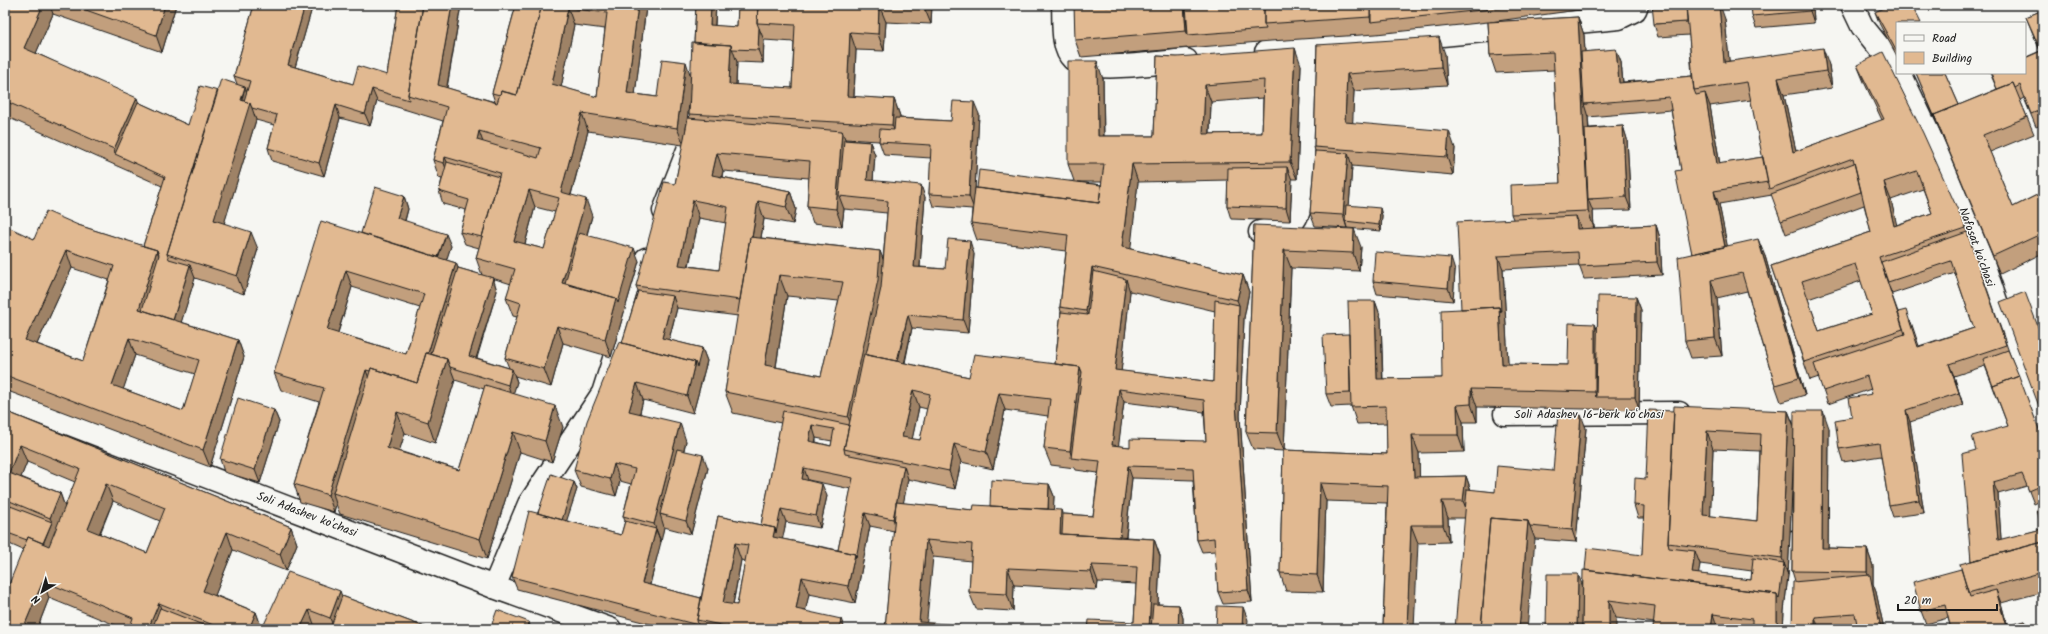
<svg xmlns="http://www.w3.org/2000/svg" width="2048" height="634" font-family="Kalam,sans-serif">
<rect width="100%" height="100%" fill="#f6f6f2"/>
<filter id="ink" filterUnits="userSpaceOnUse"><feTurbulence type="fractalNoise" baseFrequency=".025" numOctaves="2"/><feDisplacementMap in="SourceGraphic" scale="8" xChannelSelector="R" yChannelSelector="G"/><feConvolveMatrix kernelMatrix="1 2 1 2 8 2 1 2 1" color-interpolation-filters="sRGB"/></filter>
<g filter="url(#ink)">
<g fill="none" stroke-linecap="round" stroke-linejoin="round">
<defs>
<path id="street" d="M1063 5C1064 20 1061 48 1073 59 1089 74 1163 62 1186 60
M1852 5 1862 26 1897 69
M1266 52 1619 18 1635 10 1637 5
M1900 73 1965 211 2007 333 2043 426
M664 211 688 150
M1260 232C1284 225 1292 234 1301 205L1308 48
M1505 414 1679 413
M494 587 529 504 603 393 646 259
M1790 629 1793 542"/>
<path id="secondary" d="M5 399 494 587 610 629"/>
</defs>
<!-- street casing -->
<use href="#street" stroke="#1c1c1c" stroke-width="25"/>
<!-- secondary casing -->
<use href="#secondary" stroke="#1c1c1c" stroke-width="25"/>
<!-- street -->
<use href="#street" stroke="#f6f6f2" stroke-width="22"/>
<!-- secondary -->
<use href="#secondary" stroke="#f6f6f2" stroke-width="22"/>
</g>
<!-- wall -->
<path fill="#c29f7d" stroke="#1c1c1c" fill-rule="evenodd" d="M6 5H176L162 52 53 14 36 53 138 102 188 125 218 91 237 84 234 76 254 5H311L312 8 295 67 353 84 387 75 398 5H461L447 88 495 102 492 93 516 5 646 7 635 94 657 97 691 76 694 43 696 5H716L715 26 737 27 738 5H932L931 24 886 22 884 51 856 50 854 97 894 99 900 116V118L951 121 979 114 975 188H977L1074 181 1068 164 1103 79 1104 136H1154L1157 56 1301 65 1297 179H1292L1290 221 1231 219 1227 206 1228 180 1138 182 1130 249 1243 275 1249 292 1244 318 1240 416 1252 602 1223 604 1218 592 1215 551 1202 552 1197 540 1193 480 1132 478 1126 537 1154 539 1160 556 1158 604 1179 605 1183 618V629H1088L1134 622 1136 584 1098 582 1097 590 1014 585 1013 611 976 609 969 592 971 561 933 557 885 629 894 531 870 526 855 603 809 594 805 611 845 629H669L517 589 512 577 538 513 574 482 577 489 566 521 621 535 625 521 623 516 631 484 620 481 616 496 581 487 574 470 622 343 638 291 636 286 675 184 683 145 588 131 571 195 592 216 587 235 639 261 611 357 563 343 551 387 515 376 517 382 513 393 563 427 552 462 520 452 487 559 340 514 336 504 334 512 300 502 294 484 319 402 281 390 274 373 361 233 404 196 408 209 405 221 451 246 446 260 456 263 458 268 482 275 476 258 479 248 465 244 460 232 466 210 443 204 439 191 442 179 439 178 433 160 443 121 377 101 370 126 340 118 324 176 272 161 268 148 274 125 256 120 224 223 258 249 244 294 195 278 181 322 238 340 244 357 210 467 5 390V230L34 239 78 225 143 246 162 186 5 116V6ZM574 25 605 29 597 97 561 87ZM764 40 794 42 792 88 736 85 737 62 763 63ZM1263 98 1262 133 1210 134 1211 102ZM689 99V114L690 119 684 138ZM845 139 879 141 884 155 931 158 929 194 933 206 972 209 971 223 977 240 1066 251 1060 307 1061 312 1055 364 969 377 905 363 912 328 968 333 974 254 945 269 920 267 925 197 873 181 875 155 870 142 846 140ZM723 171 809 178 807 206 813 223 842 226 844 209 887 213 883 260 880 251 761 238 764 219 793 224 796 209 790 191 722 177ZM1078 182H1102L1101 185ZM535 207 555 212 544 249 525 244ZM699 218 726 223 719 270 689 266ZM72 268 109 280 83 361 37 344ZM489 277 511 284 506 298 513 316 517 317 505 358 509 368 477 358 497 291 493 278ZM352 287 420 308 406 354 338 333ZM1130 291 1215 311 1213 382 1121 371ZM787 296 839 301 821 376 776 367ZM677 308 738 316 725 392 733 413 781 423 761 525 718 516 701 598 650 585 664 527 691 534 708 468 684 450 686 441 640 413 643 400 693 413 707 361 702 348 669 340ZM135 355 195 374 183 411 123 389ZM455 380 484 389 459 470 399 451 405 433 435 443ZM1124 402 1204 412 1206 441 1130 447 1118 446ZM919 407 927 409 920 440 912 439ZM1005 410 1048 416 1044 448 1051 465 1075 468 1076 470 1098 473 1093 516 1063 514 1053 509 1054 496 1049 484 990 506 973 510 903 503 908 479 955 489 961 462 993 469ZM816 438 832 441 831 446 816 442ZM808 480 851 489 838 550 782 539 786 522 820 528 827 496ZM741 560 745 561 737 605H733Z
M999 5H1051L1000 7Z
M1110 5V7L1130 5H1614L1490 22 1578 17 1584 35 1585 52 1621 62 1623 82 1692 76 1689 35 1658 37 1654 24 1725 19 1729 61 1829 65 1832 88 1784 95 1796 151 1882 120 1864 82 1857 65 1966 228 2009 352 2043 440V500L2034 504 2027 486 1998 494 2001 540 2042 529 2043 509V592L2001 603 2007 626 2025 621 2028 629H1951L1948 618 1926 624 1921 611 1961 569 1971 561 1976 450 2008 426 1985 366 1954 376 1963 405 1910 422 1924 513 1893 517 1889 505 1881 456 1843 462 1839 449 1852 417 1872 394 1871 389 1828 404 1819 377 1810 380 1771 266 1871 232 1864 205 1786 234 1772 195 1719 204 1727 246 1765 256 1805 395 1781 402 1775 385 1747 291 1717 298 1722 356 1691 358 1685 341 1692 254 1681 170 1671 110 1588 117 1589 128 1623 126 1627 139 1631 210 1593 211 1594 228 1656 225 1660 238 1662 275 1584 279 1579 265 1503 269 1508 364 1568 365 1597 330 1636 297 1641 310 1639 410 1477 407V422H1463L1464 452 1419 453V477L1466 476 1471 490 1495 492 1553 471 1586 428 1576 542 1535 539 1464 518H1448L1449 542 1418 543 1383 628 1387 503 1326 501 1323 592 1286 591 1280 573 1283 451 1253 449 1246 432 1254 225 1361 247 1359 271 1291 268 1284 450 1387 454V423L1357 424 1351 406 1331 407 1326 394 1349 334 1375 301 1381 318 1383 379 1442 378 1461 309 1513 219 1511 214 1560 183 1554 70 1496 73 1490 55 1488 22 1376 34 1271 41 1081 57 1075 40ZM1751 100 1763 157 1720 164 1710 106ZM1923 189 1932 213 1896 225 1891 200ZM1955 273 1974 328 1919 346 1911 322 1898 312 1889 287 1892 294ZM1861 281 1872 314 1819 331 1808 299Z
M1813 5 1814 23 1756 28 1752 16Z
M2043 10V124L2036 127 2024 98 2020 100 2034 134 1990 152 2013 207 2043 192V253L2000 274 1916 73H1945L1959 105 1997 89 1990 73 2040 51 2026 17Z
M1875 12 1897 23V56L1880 25Z
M1317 45 1445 54 1447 85 1354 91 1352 123 1455 148 1453 175 1352 166 1349 206 1382 215 1381 231 1347 228 1315 226 1310 213 1315 151 1314 147Z
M1455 271 1453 301 1377 294 1373 281Z
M274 410 279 422 260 483 224 472 220 459Z
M5 411 291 527 297 544 286 571 233 550 215 595 256 612 262 629H125L49 598 37 629H5L23 550 5 542ZM27 462 75 482 65 507 60 493 21 477ZM113 501 160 521 147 553 100 534Z
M1674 411H1788L1794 425 1829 428 1828 548 1867 549 1873 566V584L1876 592 1884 629H1792L1795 581 1792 571 1793 467 1788 575 1784 611 1783 629H1653L1654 623 1616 618 1582 586 1585 570 1642 555 1644 518H1638L1634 505 1646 479ZM1713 449 1760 451 1757 521 1710 516ZM1700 564 1752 571 1751 580 1698 574Z
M342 596 430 629H320L315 627 262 629Z"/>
<!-- shaded-wall -->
<path fill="#9e8266" stroke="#1c1c1c" d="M43 5H50L53 14 31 65 24 48Z
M165 5H176L162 52 156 35Z
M305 5H311L312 8 292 78 288 65Z
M452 5H461L444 103 438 85Z
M638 5H645L646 7 633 111 627 93Z
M711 5H716L714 38 710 25Z
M879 5 886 22 884 51 878 34Z
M924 5H932L931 24 924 7Z
M1105 5H1110L1111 25 1105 7Z
M1184 5H1185L1188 35 1186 31Z
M1370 5H1376L1371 22 1370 17Z
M1719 5H1720L1725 19 1731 79 1724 62Z
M1809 5H1813L1814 23 1810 11Z
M568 8 574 25 558 102 552 84Z
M1578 17 1584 35 1588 104H1584L1588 117 1593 199H1588L1593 212V211L1594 228 1588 211Z
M759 28 764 40 763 63 758 50Z
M850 32 856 50 853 114 847 96Z
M1439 37 1445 54 1447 85 1441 67Z
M731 45 737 62 735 102 729 84Z
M1295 48 1301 65 1297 179 1290 162Z
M1823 48 1829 65 1832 88 1826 71Z
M1616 49 1621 62 1624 95 1619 83Z
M1097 61 1103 79 1104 154 1098 136Z
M686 62 692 80 684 145 677 128Z
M1347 74 1354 91 1352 140 1345 122Z
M1778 78 1784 95 1800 170 1793 152Z
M1205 85 1211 102 1209 151 1203 134Z
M245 87 256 120 220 237 214 220Z
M372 89 377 101 370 126 365 114Z
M1705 93 1710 106 1722 177 1717 164Z
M137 98 143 115 115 154 114 149Z
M894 99 900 116 899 142 892 125Z
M974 102 979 114 974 209 969 196Z
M336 105 340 118 324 176 319 163Z
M582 113 588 131 567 209 561 192Z
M1623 126 1627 139 1631 210 1626 197Z
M479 131 485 148 477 140Z
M842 131 849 149 839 196 844 209 842 226 836 209Z
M1449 131 1455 148 1453 175 1447 157Z
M870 142 875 155 872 193 867 180Z
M717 153 723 171 718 193 712 175Z
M1348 153 1352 166 1348 221H1345L1347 228 1343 215Z
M445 157 452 174 450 181 444 163Z
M1132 164 1138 182 1129 265 1122 247Z
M1287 167 1292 180 1290 221 1286 208Z
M1884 182 1891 200 1901 243 1894 226Z
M921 185 925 197 919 279 914 267Z
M529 190 535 207 521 258 514 241Z
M790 191 796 209 793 224 786 207Z
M1714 191 1719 204 1731 264 1726 251Z
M404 196 408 209 402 231 397 218Z
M586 199 592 216 571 290 562 283Z
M693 200 699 218 685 282 679 265Z
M758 201 764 219 748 318 742 300Z
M1380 208 1382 215 1381 231 1379 225Z
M1576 216 1581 229H1577Z
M1656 225 1660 238 1662 275 1657 262Z
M1354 229 1361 247 1359 271 1353 253Z
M251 232 258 249 244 294 237 276Z
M446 234 451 246 442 274 437 261Z
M1758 239 1765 256 1805 395 1799 378Z
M970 241 974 254 968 333 963 320Z
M634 248 639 261 611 357 605 339 616 298Z
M66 250 72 268 31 357 25 340Z
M157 250 163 268 141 314 139 309Z
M1284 250 1291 268 1284 451 1277 433Z
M880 251 888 272 851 425 848 417Z
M1498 256 1503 269 1509 381 1502 364 1499 307Z
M1451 258 1455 271 1453 301 1448 288Z
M456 263 463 280 418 386Z
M190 265 195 278 177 336 172 324Z
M1092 267 1098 284 1093 328 1086 311Z
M346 270 352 287 333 348 327 330Z
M779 275 787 296 773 385 765 365Z
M1243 275 1249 292 1244 318 1240 416 1252 602 1248 590 1236 403 1239 305 1237 300Z
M493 278 497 291 473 368 469 356Z
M1126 279 1130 292 1120 382 1115 370Z
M1711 280 1717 298 1722 356 1715 338Z
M673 296 677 308 666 351 662 338Z
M1636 297 1641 310 1639 410 1635 397Z
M1375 301 1381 318 1383 396 1377 379Z
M908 315 912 328 901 378 897 366Z
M1595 324 1602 341 1596 397 1595 392Z
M557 326 563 343 551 387 544 369Z
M129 338 135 355 119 402 112 385Z
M238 340 244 357 210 467 203 450Z
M702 348 707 361 693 413 687 396 695 362Z
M447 359 455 380 435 443 428 422Z
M1949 364 1954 376 1963 405 1959 393Z
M1080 367 1086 384 1072 458 1070 451Z
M512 369 517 382 512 398 508 385Z
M366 370 372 387 333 493 336 504 334 512 328 495Z
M637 383 643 400 636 428 629 411Z
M1119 389 1124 402 1117 458 1112 445Z
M1471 389 1477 407V422L1471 404Z
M913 390 919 407 909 454 902 437Z
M999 393 1005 410 993 469 986 452Z
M1457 405 1463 422 1464 452 1458 435Z
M555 406 563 427 552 462 545 441Z
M274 410 279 422 260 483 255 470Z
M1906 410 1910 422 1924 513 1919 500Z
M1788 411 1795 429 1788 575 1782 558Z
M1823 411 1829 428 1828 566 1822 548Z
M397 412 405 433 394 468 387 448Z
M1581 415 1586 428 1576 542 1572 530Z
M680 423 686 441 667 516 660 514 664 527 661 542 654 524Z
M812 425 816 438 813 453 809 441Z
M1707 431 1713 449 1710 532 1703 515Z
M513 432 520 452 487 559 480 539Z
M1412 435 1419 453 1420 494 1414 477Z
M954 444 961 462 955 489 949 471Z
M20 445 27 462 16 490 9 473Z
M703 455 708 468 691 534 686 521Z
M614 464 620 481 616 496 610 479Z
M904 466 908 479 898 531 893 519Z
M1128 466 1132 478 1124 554 1119 541Z
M804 468 808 480 806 492 802 479Z
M1466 476 1472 494 1470 518 1463 501Z
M574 482 577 489 563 532 560 525Z
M1993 482 1998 494 2002 553 1998 540Z
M1320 483 1326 501 1323 592 1317 575Z
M106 484 113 501 94 546 88 529Z
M822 484 827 496 820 528 816 516Z
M1049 484 1054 496 1053 526 1048 514Z
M60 493 66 510 46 559 42 547 52 522 50 518Z
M1442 501 1448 518 1449 542 1443 525Z
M781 509 786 522 781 546 773 537 775 528Z
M1061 510 1067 527 1062 538 1060 534Z
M865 513 870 526 855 603 848 586 855 554Z
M1528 521 1535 539 1527 629H1519Z
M1411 525 1418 543 1414 629H1407Z
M291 527 297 544 286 571 280 554Z
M656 529 661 542 647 595 642 583Z
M227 532 233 550 210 608 203 591Z
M1154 539 1160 556 1157 629H1149Z
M926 540 933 557 926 629 919 622Z
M735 543 741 560 730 620 723 603Z
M1867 549 1873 566V584L1876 592 1884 629H1881L1872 586 1867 572Z
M1695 551 1700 564 1697 586 1692 573Z
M1784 563 1788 575 1784 611 1783 629H1777V594Z
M1092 565 1098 582 1097 590 1091 572Z
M1008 568 1014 585 1013 611 1007 594Z
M1578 574 1583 587 1582 629H1577Z
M802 577 809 594 802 627 796 609Z
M43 581 49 598 37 629H23Z
M1996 590 2001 603 2008 629H2007Z
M340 591 347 609 334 629 330 618Z
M1609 600 1616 618V629H1609Z
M159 603 165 621 162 629H148Z
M1179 605 1183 618V629H1178Z
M1243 607 1248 620 1247 629H1242Z
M309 610 315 627 314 629H300Z
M256 612 262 629H249Z
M1713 614 1718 629H1711Z
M1815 617 1819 629H1815Z
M841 619 845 629H839Z
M529 622 531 629H526Z"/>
<!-- building -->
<path fill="#e1b991" stroke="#1c1c1c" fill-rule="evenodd" d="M6 5H43L24 48 137 98 114 149 5 101Z
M72 5H165L156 35Z
M254 5H305L288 65 353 84 358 66 387 75 398 5H423L408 95 409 100 372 89 365 114 336 105 319 163 268 148 277 115 252 108 250 103 244 101 250 81 234 76Z
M423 5H452L438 85 497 103 501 91 517 95 542 5H638L627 93 657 97 662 59 686 62 677 128 582 113 561 192 586 199 562 283 616 298 605 339 557 326 544 369 505 358 521 303 506 298 515 269 476 258 500 173 445 157 444 163 433 160 447 107 408 95ZM568 8 607 13 597 97 552 84ZM479 131 541 148 538 158 477 140ZM529 190 559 198 544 249 514 241Z
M516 5H542L517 95 501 91 500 95 492 93Z
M696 5H711L710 25 737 27 738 5H758L757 23 759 28 758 50 732 49 731 45 694 43Z
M758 5H879L878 34 850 32 847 96 894 99 892 125 689 114 692 42 731 45 729 84 792 88 795 25 757 23Z
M895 5H924V7Z
M1074 5H1105V7L1130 5H1184L1186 31 1075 40Z
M1186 5H1264V24L1266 29 1188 35Z
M1264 5H1370V17L1264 24Z
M1371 5H1500L1501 8 1371 22Z
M1652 5H1686L1687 22 1654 24Z
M1686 5H1719L1724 62 1823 48 1826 71 1778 78 1793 152 1884 119 1857 65 1883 52 1923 133 1966 228 1879 257 1903 329 1804 362 1771 266 1871 232 1853 158 1769 189 1747 82 1694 90ZM1917 171 1932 213 1894 226 1884 182ZM1855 264 1872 314 1819 331 1802 281Z
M1751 5H1809L1810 11 1752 16Z
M1889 5H1912L1921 23H1897V52L1875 12Z
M2043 10V109L2031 114 2020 85 2015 88 2013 83 1997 89 1991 73H2025V58L2041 51 2026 17Z
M1578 17 1588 211 1511 214 1510 185 1560 183 1553 52 1490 55 1488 22Z
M1439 37 1441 67 1347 74 1345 122 1449 131 1447 157 1314 147 1317 45Z
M1295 48 1290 162 1132 164 1122 247 1243 275 1237 300 1092 267 1086 311 1060 307 1068 235 971 223 975 188 1099 203 1104 164H1068V61H1097L1098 136H1154L1157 56 1177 57ZM1264 80 1262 133 1203 134 1205 85Z
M1616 49 1619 83 1692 76 1694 90 1696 95 1705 93 1717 164 1763 157 1768 182 1714 191 1725 247 1692 254 1675 171 1681 170 1669 97 1584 104 1581 52Z
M1916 73H1945L1959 105 1934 115 1936 120Z
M221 79 245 87 241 100 250 103 214 220 251 232 237 276 167 254Z
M2013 83 2027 117 1983 135 2013 207 2043 192V233L1993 256 1934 115Z
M200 86 218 91 167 254 169 259 190 265 173 320 142 310 159 255 157 250 143 246 165 177 115 154 138 102 188 125Z
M953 101 974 102 969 196 929 194 931 145 879 142 880 129 894 130 895 118 951 121Z
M688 118 842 131 836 209 807 206 810 161 717 153 712 175 790 191 786 207 758 201 752 237H750L740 300 636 286 664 182 675 184ZM693 200 728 207 719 270 679 265Z
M1623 126 1626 197 1588 199 1585 129Z
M844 140 870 142 867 180 921 185 914 267 945 269 948 239 970 241 963 320 908 315 897 361 866 355 881 288 888 201 839 196Z
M1315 151 1348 153 1343 215 1310 213Z
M447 162 499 177 482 237 460 232 469 200 439 191Z
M1854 163 1861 192 1781 221 1771 194Z
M1287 167 1286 208 1227 206 1228 168Z
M979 170 1101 185 1099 203 977 188Z
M375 187 404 196 397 218 446 234 438 257 361 233Z
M1346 205 1380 208 1379 225 1345 221Z
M46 211 78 225 157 250 139 309 238 340 203 450 5 375V230L6 226 34 239ZM66 250 114 266 83 361 25 340ZM129 338 199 360 183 411 112 385Z
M1576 216 1577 229 1656 225 1657 262 1579 266 1578 252 1498 256 1501 312 1499 307 1461 309 1457 222Z
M321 221 456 263 428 353H426L417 383 371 368 370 371 366 370 328 495 294 484 324 388 274 373ZM346 270 424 294 406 354 327 330Z
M1254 225 1354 229 1353 253 1284 250 1277 433 1246 432Z
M1967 232 2006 345 1949 364 1959 393 1906 410 1919 500 1889 505 1879 443 1839 449 1835 420 1852 417 1849 398 1872 394 1867 376 1823 391 1814 364 1905 334 1898 312 1906 310 1918 347 1974 328 1951 261 1888 282 1881 262Z
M579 233 634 248 618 303 616 298 565 283Z
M750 237 880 251 878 280 848 417 725 392ZM779 275 843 282 821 376 765 365Z
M1758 239 1799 378 1775 385 1742 273 1711 280 1715 338 1685 341 1678 257Z
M1375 252 1451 258 1448 288 1373 281Z
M458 268 493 278 469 356 512 369 508 385 450 367 447 359 431 354Z
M1093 271 1126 279 1115 370 1213 382 1215 300 1239 305 1236 403 1248 590 1218 592 1214 538 1197 540 1193 468 1128 466 1120 537 1062 534 1063 514 1093 516 1100 461 1071 458 1082 372 1080 367 1055 364 1061 312 1088 315ZM1119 389 1204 400 1206 441 1130 439V447L1112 445Z
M638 291 673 296 662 338 702 348 697 367 695 362 622 343Z
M2025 292 2043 340V417L2000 302Z
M1598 296 1636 297 1635 397H1596Z
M1348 301H1375L1377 379 1442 378 1441 310 1499 307 1502 364 1568 365 1569 323 1595 324V392L1471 389V404L1457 405 1458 435H1412L1414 477 1466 476 1463 501H1442L1443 525H1411L1407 629H1324L1383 628 1388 486 1320 483 1317 575 1280 573 1283 450 1387 454 1386 406 1351 407Z
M1349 334 1350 393 1326 394 1323 335Z
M619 342 695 362 687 396 637 383 629 411 680 423 654 524 623 516 635 469 614 464 610 479 574 470 587 421Z
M2008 350 2019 376 1993 386 1983 359Z
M426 353 447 359 428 422 397 412 387 448 459 470 485 385 555 406 545 441 513 432 480 539 333 493 371 368 417 383Z
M864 354 969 377 974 354 1080 367 1070 451 1044 448 1050 399 999 393 986 452 954 444 949 471 844 449ZM913 390 930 394 920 440 902 437Z
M2019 376 2043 440V485L2029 491 2022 474 1993 482 1998 540 2042 529 2037 510 2043 509V542L1971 561 1962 454 1976 450 1972 436 2008 426 1993 386Z
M238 398 274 410 255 470 220 459Z
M1674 406 1788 411 1782 558 1668 543ZM1707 431 1761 434 1757 521 1703 515Z
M1649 410 1674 411 1668 543 1669 548 1695 551 1692 573 1751 580 1753 558 1784 563 1779 599 1777 594 1585 570 1587 548 1642 555 1644 506 1634 505 1635 478 1646 479Z
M5 411 291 527 280 554 227 532 203 591 256 612 249 629H223L159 603 148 629H129L133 618 43 581 23 629H5V594L28 537 49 546 80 469 20 445 9 473 60 493 50 518 5 499ZM106 484 165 508 147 553 88 529Z
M783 411 849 425 844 449 845 454 904 466 893 519 865 513 856 558 855 554 838 550 853 478 804 468 802 479 822 484 816 516 781 509 776 533 775 528 761 525ZM812 425 834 429 831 446 809 441Z
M1794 411H1823L1822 548 1867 549V572L1792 571Z
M1558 413 1581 415 1572 530 1530 526 1528 521 1490 518 1481 629H1455L1467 489 1495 492 1497 466 1553 471Z
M677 449 703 455 686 521 660 514Z
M551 474 574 482 562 520 538 513Z
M991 480 1049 484 1048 509 990 506Z
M896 502 973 510 974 505 1061 510 1060 534 1154 539 1149 629H1088L1089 620 1134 622 1137 567 1092 565 1091 572 1008 568 1007 594 969 592 972 544 926 540 919 622 960 625 959 629H885Z
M5 504 52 522 43 543 28 537 27 540 5 532Z
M529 511 621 535 625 521 656 529 642 583 701 598 697 620 698 625 512 577Z
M718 516 775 528 773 537 855 554 848 586 802 577 796 609 841 619 839 629H739L697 620ZM735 543 748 545 737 605 723 603Z
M1490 518 1528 521 1519 629H1481Z
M2043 542V572L1968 593 1960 564Z
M1961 569 1970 597 1996 590 2006 627 2025 621 2027 629H1951L1945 605 1921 611 1913 582Z
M1583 570 1777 594V629H1752V619L1713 614 1711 629H1653L1655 606 1609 600V629H1582Z
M288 572 340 591 330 618 309 610 300 629H262Z
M1547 574H1578L1577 629H1546Z
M1870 575 1881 629H1858L1855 614 1815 617V629H1792L1793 582Z
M342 596 430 629H330Z
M1153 604 1179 605 1178 629H1151Z
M1217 606 1243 607 1242 629H1216Z
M160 608 213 629H152Z
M497 610 529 622 526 629H490Z
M1001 625 1047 627V629H1001Z"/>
</g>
<g text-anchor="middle" stroke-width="3" stroke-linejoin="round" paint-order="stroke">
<!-- street labels -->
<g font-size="12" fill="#1c1c1c" stroke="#f6f6f2">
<text transform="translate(1977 247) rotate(70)" y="4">Nafosat koʻchasi</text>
<text x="1589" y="418">Soli Adashev 16-berk koʻchasi</text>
<text transform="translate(307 514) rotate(21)" y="4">Soli Adashev ko'chasi</text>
</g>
</g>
<!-- margin -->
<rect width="2048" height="634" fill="none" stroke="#f6f6f2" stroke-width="20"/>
<rect x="10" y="10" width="2028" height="614" fill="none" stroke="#1c1c1c" stroke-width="1.5" filter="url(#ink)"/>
<!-- legend -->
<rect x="1896" y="22" width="130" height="52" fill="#f6f6f2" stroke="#9f9f9c"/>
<rect x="1904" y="35" width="20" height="6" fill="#f6f6f2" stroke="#9f9f9c"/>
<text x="1932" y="42" font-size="12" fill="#1c1c1c">Road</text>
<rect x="1904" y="52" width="20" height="12" fill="#e1b991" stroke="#9f9f9c"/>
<text x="1932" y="62" font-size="12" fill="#1c1c1c">Building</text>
<!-- north arrow -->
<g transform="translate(42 592) rotate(218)" stroke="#f6f6f2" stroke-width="3" paint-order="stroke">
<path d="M0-3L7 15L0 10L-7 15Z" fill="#1c1c1c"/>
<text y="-6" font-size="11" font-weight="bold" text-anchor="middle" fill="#1c1c1c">N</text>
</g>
<!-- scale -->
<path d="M1898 604v6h99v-6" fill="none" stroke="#1c1c1c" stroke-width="2"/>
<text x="1904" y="604" font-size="12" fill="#1c1c1c" stroke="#f6f6f2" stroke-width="3" paint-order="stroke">20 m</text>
</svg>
